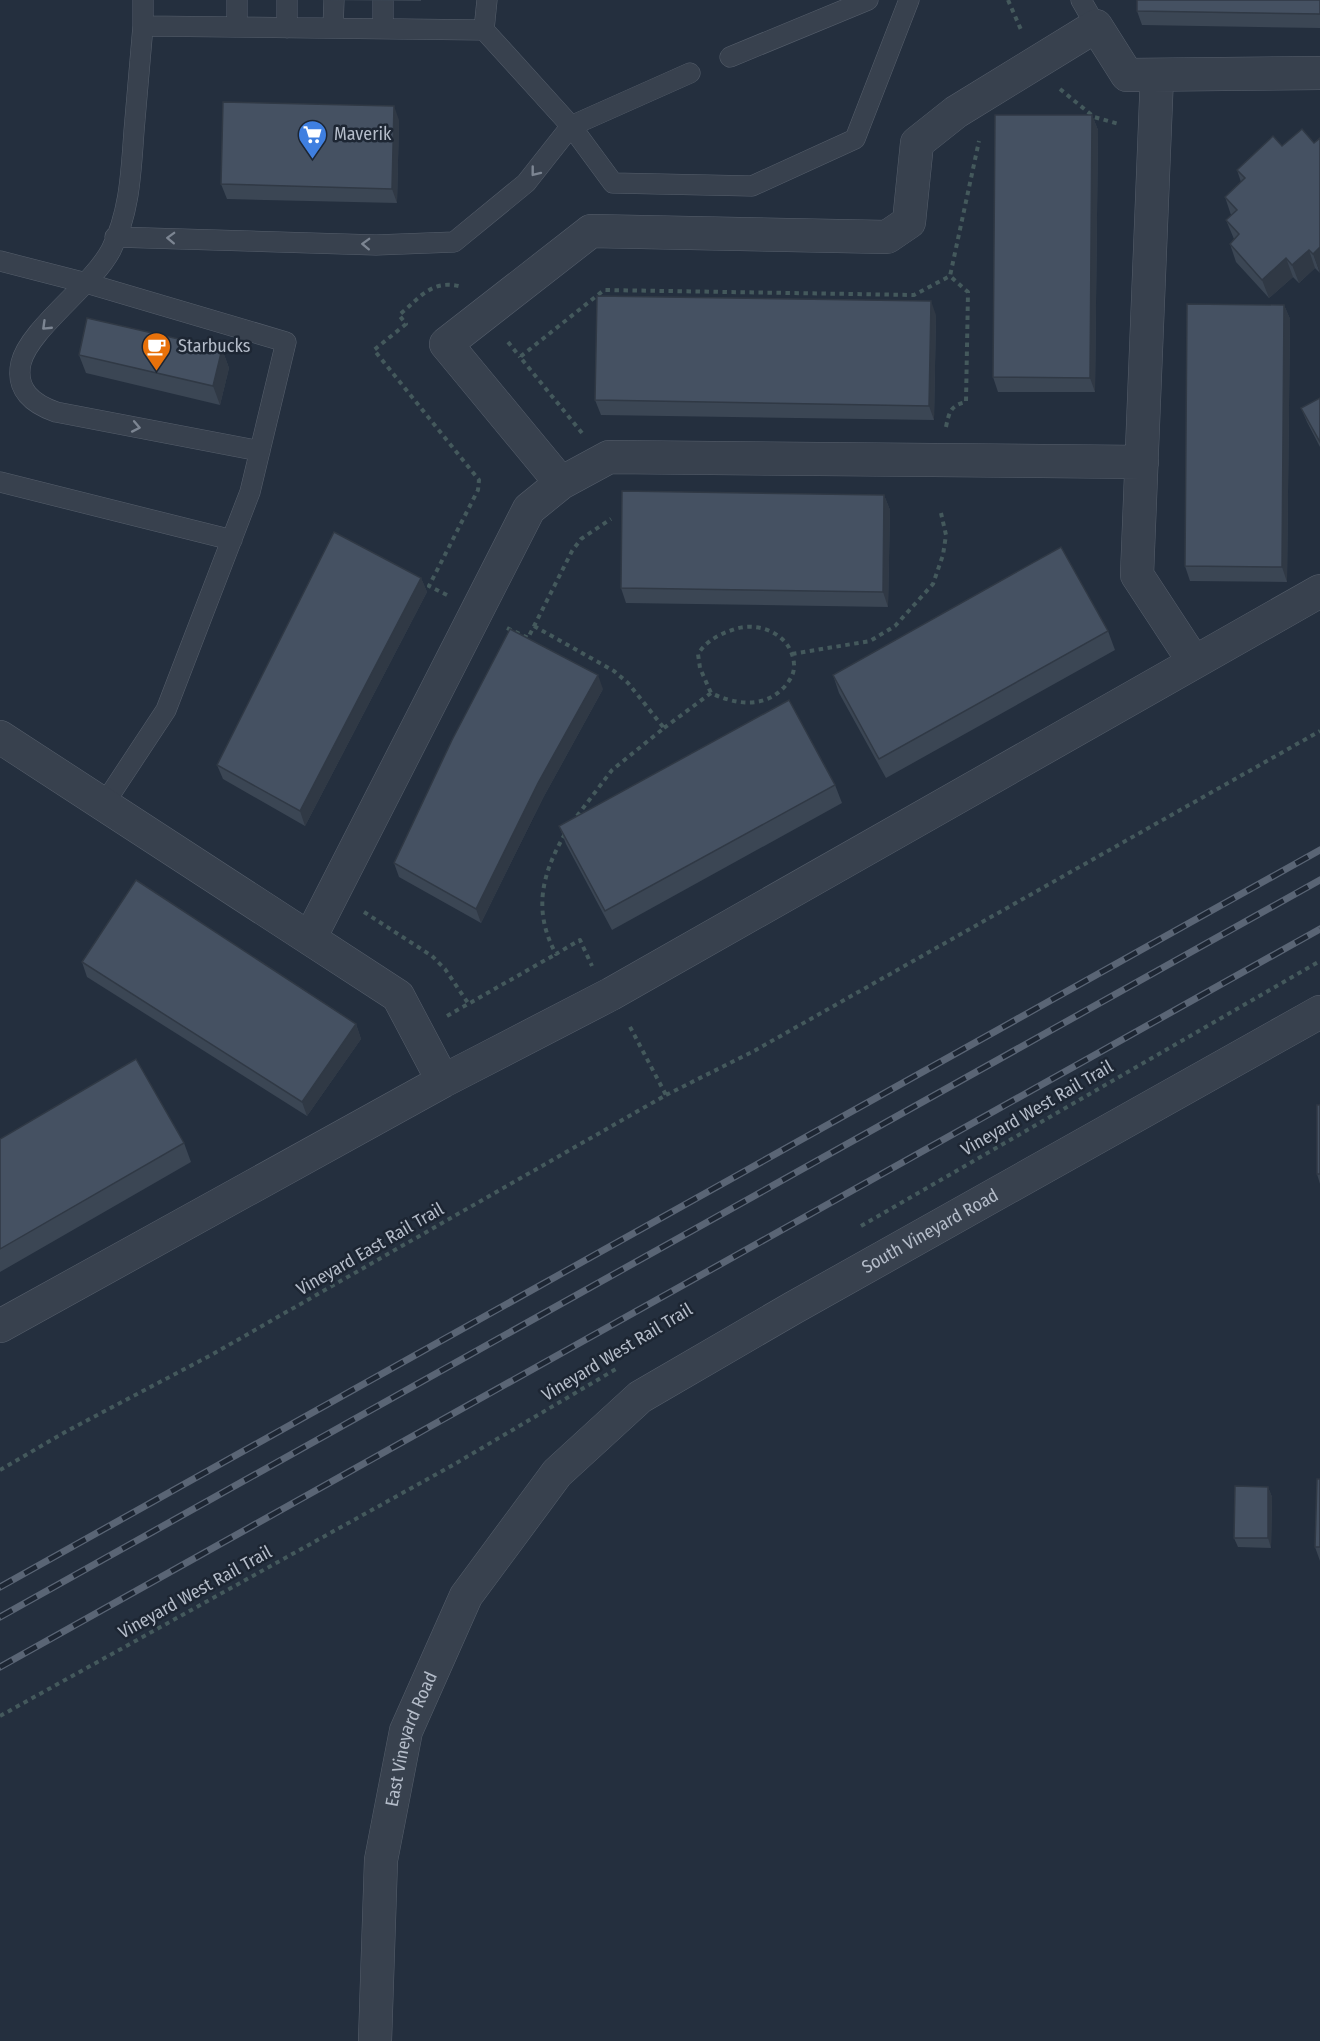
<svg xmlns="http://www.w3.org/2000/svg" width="1320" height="2041" font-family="'Fira Sans Condensed',sans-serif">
<rect width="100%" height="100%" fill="#242f3e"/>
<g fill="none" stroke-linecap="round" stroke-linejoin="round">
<defs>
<path id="service" d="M287 0V28
M1081 0 1096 26
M383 1V29
M143 26V0
M237 27V0
M333 28 334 0
M484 30 571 126 613 183 752 186 855 139 909 0
M730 57 868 0
M115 237 376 245 454 242 526 183 571 126 690 73
M0 261 86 283 286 342 250 492 166 710 104 804
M260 451 56 412C33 404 15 390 21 363 29 329 92 286 111 250 130 212 131 172 134 131 137 96 140 61 143 26L484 30 487 0
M0 482 232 540"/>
<path id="minor" d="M1157 75 1137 575 1194 662
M561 483 446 344 591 231 887 237 909 222 917 143 956 112 1096 26 1127 75 1320 73
M0 737 398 996 443 1081
M310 938 529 509 561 483 609 457 1142 462
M0 1326 443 1081 611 994 1320 591"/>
<g id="tertiary">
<path id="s1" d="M375 2041 381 1860 406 1731 466 1596 557 1473 640 1397 793 1308 1320 1012"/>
</g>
</defs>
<!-- service casing -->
<use href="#service" stroke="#565f6c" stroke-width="21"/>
<!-- minor casing -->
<use href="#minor" stroke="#565f6c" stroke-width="34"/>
<!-- tertiary casing -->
<use href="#tertiary" stroke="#565f6c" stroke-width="34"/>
<!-- path -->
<path stroke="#44595c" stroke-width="4" stroke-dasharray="4.5 4.5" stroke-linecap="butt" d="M1008 0 1022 32
M1060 89 1094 117 1119 124
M508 342 520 357
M946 427C949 412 951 405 966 402L968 292 950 276
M582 433 520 357 604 290 914 295 950 276 979 141
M447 595 429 586 478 490 479 480 374 350 406 324 399 315C420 298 432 278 462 287
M534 626 614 671 628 683 664 728 612 770 574 820
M507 628 528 638 572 551 581 539 611 519
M792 654 870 641 895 626 933 584 943 555 946 535 941 513
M664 728 711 693C736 705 766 709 786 685 791 679 795 671 794 664 792 635 760 621 735 629 720 634 707 640 698 654L700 668 711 693
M565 834C541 875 533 912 556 954L580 940 592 966
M364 912 432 956 445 969 468 1003
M447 1016 556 954
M666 1095 754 1051 1320 731
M861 1226 1320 961
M0 1470 67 1431 213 1354 666 1095 628 1023
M0 1716 453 1465 616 1369"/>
<!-- service -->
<use href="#service" stroke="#38414e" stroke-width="20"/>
<!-- minor -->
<use href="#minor" stroke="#38414e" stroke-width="33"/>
<!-- tertiary -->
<use href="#tertiary" stroke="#38414e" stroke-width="33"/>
<defs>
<path id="rail" d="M0 1587 1320 850
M0 1617 1320 880
M0 1667 1320 929"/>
</defs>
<!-- rail casing -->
<use href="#rail" stroke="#5a6575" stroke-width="7"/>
<!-- rail -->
<use href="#rail" stroke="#1d2633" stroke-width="4.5" stroke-dasharray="14" stroke-linecap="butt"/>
</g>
<!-- wall -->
<path fill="#3b4654" d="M315 0H421V1Z
M1320 0V28L1142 25 1137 11Z
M1092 115 1098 130 1095 392H998L993 377Z
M399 120 397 203 227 199 221 184Z
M1273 136 1320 273 1315 268 1299 283 1293 277 1269 298 1236 262 1230 244 1234 239 1226 220 1231 215 1225 197 1241 182 1237 170Z
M1284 305 1290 319 1287 582 1190 581 1185 566Z
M936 315 934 420 601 415 595 400Z
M222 349 229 368 220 405 86 373 79 355Z
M1320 398V447L1307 422 1301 408Z
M884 495 890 510 888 607 626 603 621 588Z
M421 578 427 592 305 826 223 779 217 765Z
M1108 631 1115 650 886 778 839 693 833 675Z
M603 689 543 798 481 923 399 877 394 863Z
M835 785 842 803 612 930 566 844 559 826Z
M82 962 356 1024 361 1039 307 1116 87 977Z
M1320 1105V1184L1317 1174Z
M0 1139 184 1143 191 1162 0 1272Z
M1268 1487 1272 1497 1271 1548 1238 1547 1234 1538Z
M1315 1547H1320V1561Z"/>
<!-- shaded-wall -->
<path fill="#303945" d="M394 106 399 120 397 203 392 189Z
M1092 115 1098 130 1095 392 1090 378Z
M1320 247V273L1313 254Z
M1309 250 1315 268 1299 283 1292 265Z
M1286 258 1293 277 1269 298 1262 280Z
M931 301 936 315 934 420 929 406Z
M1284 305 1290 319 1287 582 1282 567Z
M222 349 229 368 220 405 213 386Z
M884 495 890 510 888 607 883 592Z
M421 578 427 592 305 826 300 811Z
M598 675 603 689 543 798 481 923 476 909 538 783Z
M356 1024 361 1039 307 1116 302 1102Z
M1268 1487 1272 1497 1271 1548 1268 1538Z"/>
<!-- building -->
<path fill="#455162" stroke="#303945" stroke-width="1.5" d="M1137 0H1320V14L1137 11Z
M223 102 394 106 392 189 221 184Z
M995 115H1092L1090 378 993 377Z
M1302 129 1314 143 1320 138V247L1313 254 1309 250 1292 265 1286 258 1262 280 1230 244 1239 234 1226 220 1237 210 1225 197 1245 178 1237 170 1273 136 1282 146Z
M597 296 931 301 929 406 595 400Z
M1187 304 1284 305 1282 567 1185 566Z
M87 318 222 349 213 386 79 355Z
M1320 398V442L1301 408Z
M622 491 884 495 883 592 621 588Z
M334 532 421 578 300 811 217 765Z
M1061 547 1108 631 879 759 833 675Z
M510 629 598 675 538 783 476 909 394 863 452 740Z
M789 700 835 785 605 911 559 826Z
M136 880 356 1024 302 1102 82 962Z
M136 1059 184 1143 0 1249V1139Z
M1317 1105H1320V1174H1317Z
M1317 1479H1320V1547H1315Z
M1235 1486 1268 1487V1538H1234Z"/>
<!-- one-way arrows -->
<defs><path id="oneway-chevron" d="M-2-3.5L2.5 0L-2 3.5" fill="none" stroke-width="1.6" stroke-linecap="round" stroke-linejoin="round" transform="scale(1.5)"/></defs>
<g stroke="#7c8592">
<use href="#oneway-chevron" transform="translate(535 172) rotate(128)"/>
<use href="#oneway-chevron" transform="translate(171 238) rotate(-178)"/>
<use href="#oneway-chevron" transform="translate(366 244) rotate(-178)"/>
<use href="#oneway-chevron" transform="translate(46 326) rotate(136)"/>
<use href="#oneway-chevron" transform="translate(136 427) rotate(11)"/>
</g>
<!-- icons -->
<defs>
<symbol id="supermarket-pin" viewBox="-11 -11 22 30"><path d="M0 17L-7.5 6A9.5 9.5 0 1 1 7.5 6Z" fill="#3f7fe0" stroke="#1d2633"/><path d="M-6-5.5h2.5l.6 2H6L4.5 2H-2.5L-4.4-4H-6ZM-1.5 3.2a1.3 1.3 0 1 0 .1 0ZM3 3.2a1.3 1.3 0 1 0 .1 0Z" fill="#fff"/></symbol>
<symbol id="cafe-pin" viewBox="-11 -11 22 30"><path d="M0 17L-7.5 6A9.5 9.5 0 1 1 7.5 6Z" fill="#e8710a" stroke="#1d2633"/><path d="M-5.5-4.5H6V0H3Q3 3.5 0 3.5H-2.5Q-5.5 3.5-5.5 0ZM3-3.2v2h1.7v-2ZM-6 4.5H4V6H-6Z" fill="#fff"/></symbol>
</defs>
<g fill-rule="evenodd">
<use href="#supermarket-pin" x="296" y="118" width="33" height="45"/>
<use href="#cafe-pin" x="140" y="330" width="33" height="45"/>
</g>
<g text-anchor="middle" stroke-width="5" stroke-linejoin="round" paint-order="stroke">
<!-- poi labels -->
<g font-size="18" fill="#b4bcc9" stroke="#1d2633" text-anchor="start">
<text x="334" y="140">Maverik</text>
<text x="178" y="352">Starbucks</text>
</g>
<!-- street labels -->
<g font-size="18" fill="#b4bcc9" stroke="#1d2633">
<text transform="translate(1037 1108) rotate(-30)" y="6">Vineyard West Rail Trail</text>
<text dy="6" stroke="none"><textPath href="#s1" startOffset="1060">South Vineyard Road</textPath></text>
<text transform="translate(370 1249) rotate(-30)" y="6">Vineyard East Rail Trail</text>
<text transform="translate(617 1352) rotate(-31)" y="6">Vineyard West Rail Trail</text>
<text transform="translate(195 1592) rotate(-29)" y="6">Vineyard West Rail Trail</text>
<text dy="6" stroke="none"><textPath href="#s1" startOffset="306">East Vineyard Road</textPath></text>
</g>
</g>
</svg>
